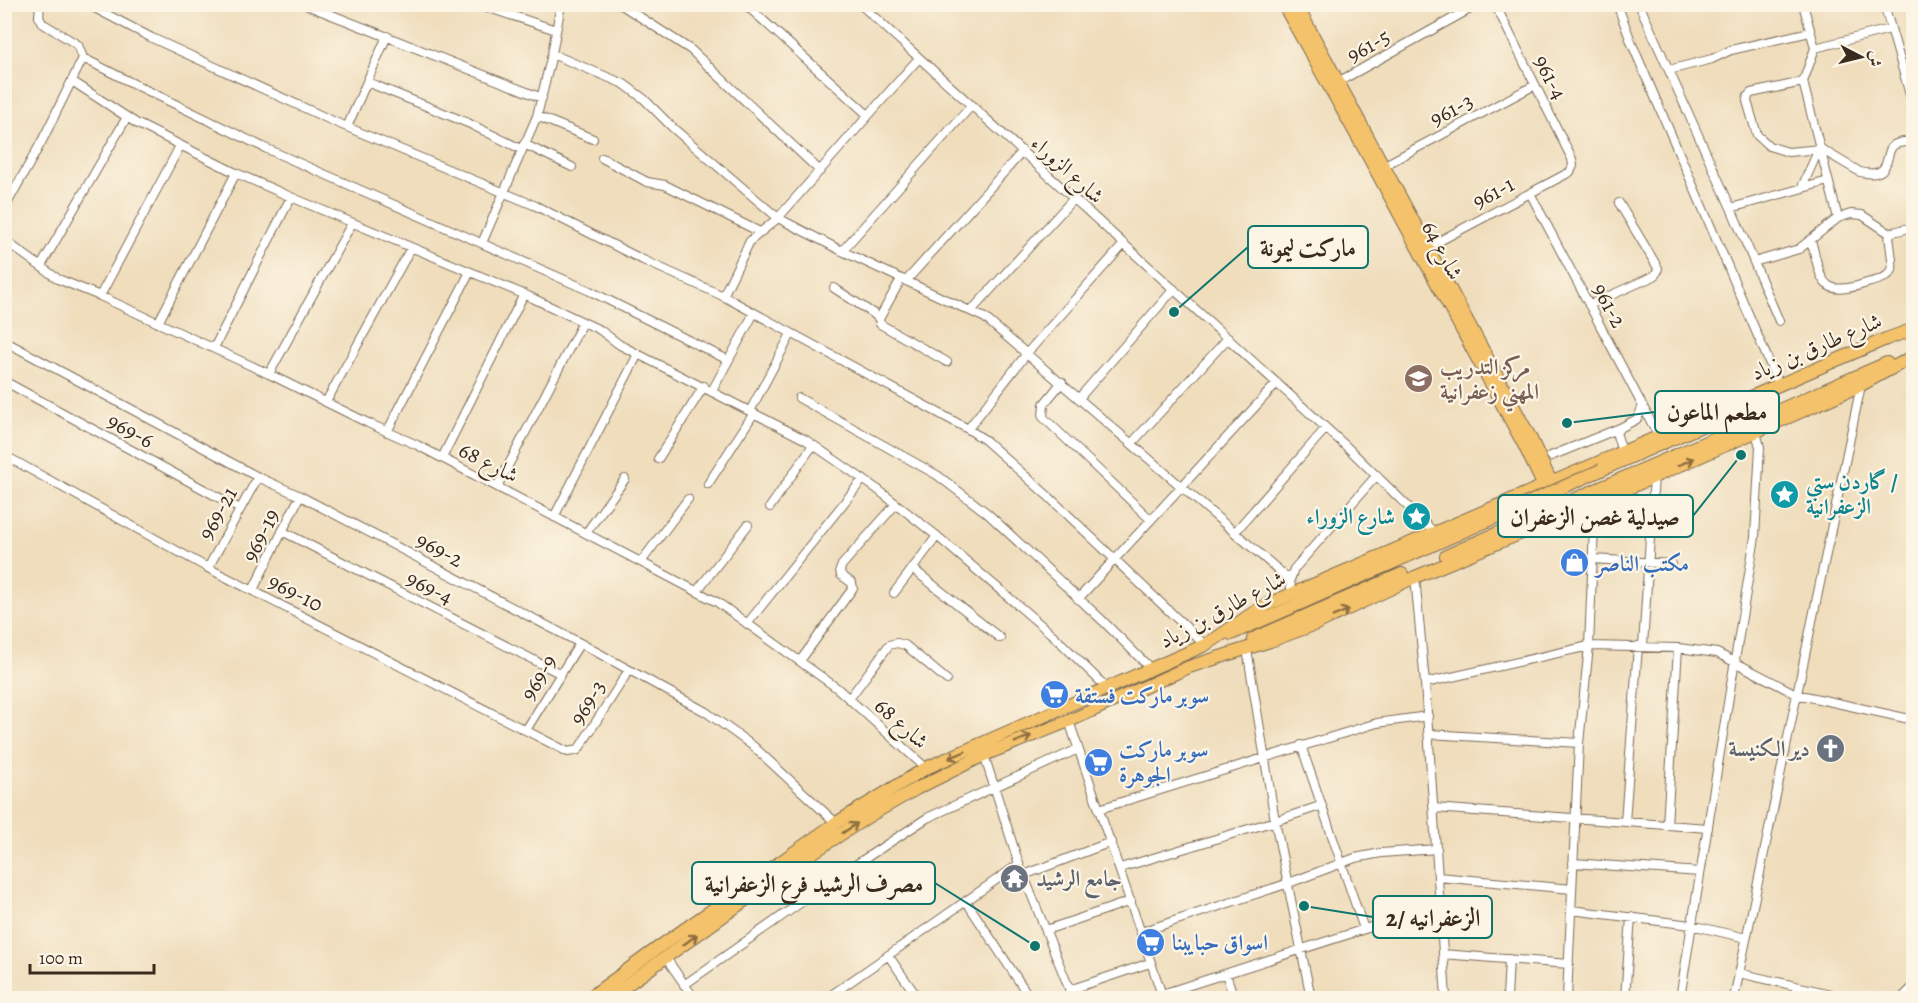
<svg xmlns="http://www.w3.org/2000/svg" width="1918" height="1003" font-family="Alegreya,Amiri,serif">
<rect width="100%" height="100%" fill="#fcf5e5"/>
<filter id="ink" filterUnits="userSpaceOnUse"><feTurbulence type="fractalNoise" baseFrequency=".0167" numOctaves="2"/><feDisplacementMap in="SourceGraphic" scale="12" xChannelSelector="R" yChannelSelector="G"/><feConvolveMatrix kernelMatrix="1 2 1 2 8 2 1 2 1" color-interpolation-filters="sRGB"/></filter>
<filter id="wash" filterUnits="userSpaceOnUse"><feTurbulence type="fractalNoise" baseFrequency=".008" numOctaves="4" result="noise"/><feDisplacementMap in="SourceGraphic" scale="24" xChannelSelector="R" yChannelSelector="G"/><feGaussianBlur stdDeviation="1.35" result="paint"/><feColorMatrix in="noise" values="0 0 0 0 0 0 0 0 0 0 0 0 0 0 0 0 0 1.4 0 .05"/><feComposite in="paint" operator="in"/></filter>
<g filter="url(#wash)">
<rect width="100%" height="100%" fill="#efddbc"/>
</g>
<g filter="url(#ink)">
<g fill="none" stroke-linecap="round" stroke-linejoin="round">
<defs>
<path id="minor" d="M40 4 39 17 42 23 78 45 83 58 134 84 265 148 590 291 728 360
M87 4 152 38 335 122 536 206 643 260 723 296 968 429 985 440 1049 497 1205 645
M304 4 542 98
M477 4 556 30
M620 4 691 50 820 171
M745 4 868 115
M860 4 1347 447 1435 533
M1617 4 1632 44 1779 385
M1639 4 1731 208 1779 321
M1803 4 1815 48 1803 82 1838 218
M1884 4 1914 109
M1815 48 1890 29
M552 54 624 84 644 99 673 128 778 218 842 251 985 318 1290 580
M1669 70 1712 59 1731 50 1810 32
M72 81 136 123 236 173
M367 82 468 123 521 149
M1338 82 1479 4
M1803 82 1751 93 1748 96 1747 101 1757 135 1769 146 1788 152 1821 149 1860 172C1895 180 1883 152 1894 145 1899 142 1908 142 1914 140
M537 116 593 139
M347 127 387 36
M524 144 572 167
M602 158 647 182 665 185 760 232
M1383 166 1535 85
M1802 187 1819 149
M1530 193 1658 435
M1731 208 1828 181
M4 209 42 141 83 58
M4 240 58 279 100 296 269 374 368 423 417 445 717 602 837 688 926 768
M1811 240C1822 280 1819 299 1867 283 1875 281 1887 279 1892 270 1894 265 1889 242 1889 233
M482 243 537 116 552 54 561 4
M1428 247 1570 172 1573 166 1572 159 1495 4
M842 251 972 105
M1754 262 1799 249 1838 218 1851 214 1862 215 1889 233 1914 227
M41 266 127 117
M906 281 1023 151
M834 288 874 314 879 319 880 324 947 362
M100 296 180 146
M723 296 750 241 778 218 919 58
M1589 305 1654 276 1657 272 1658 268 1619 203
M972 310 1074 198
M879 319 901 279
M158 323 236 173 291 197
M4 341 258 477 300 496 580 643 706 712 753 746 836 823
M214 348 291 197 528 296 600 330 620 345 806 440 877 489 937 536 1055 637 1107 688
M269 374 352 223
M4 381 240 509
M1062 382 1044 404 1043 417 1151 520
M712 391 754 313
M1080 397 1174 289
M799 398 937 475 987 513 1103 621 1151 669
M326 402 411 248
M750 411 791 334
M1620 428 1616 432 1622 452
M968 429 1028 352 1124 244
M387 432 470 272
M1132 443 1228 338
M4 455 208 568 568 752 578 750 629 670
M1551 456 1620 428 1637 419 1643 406
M442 458 524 294
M658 459 704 386
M708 484 754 413
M497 487 583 322
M770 507 813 445
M554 517 638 354
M282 531 561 674
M1235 532 1326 428
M586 533 625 479
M1593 559 1672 564
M641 562 688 499
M208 568 258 477
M913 569 1000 638
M1415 577 1425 683 1446 998
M253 590 300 496
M697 591 748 525
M894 593 937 536
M1292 595 1290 580 1294 569 1377 475
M1078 599 1277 383
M747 624 863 479
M1643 646 1654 476
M1247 649 1275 821 1311 998
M800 661 853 588 852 583 841 575 840 570 842 565 896 504
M1425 683 1589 646 1678 648 1717 653 1796 694 1914 720
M849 699 889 645 897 643 905 645 947 680
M1069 721 1163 998
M526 730 580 643
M1429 734 1579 743
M1301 745 1364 929
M984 755 1019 864 1073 998
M1434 808 1708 828
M1099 809 1377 723 1428 716
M1625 822 1638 646
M1667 825 1678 648
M1573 863 1700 872
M1120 868 1275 821 1320 806
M1024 875 1111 842
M1438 877 1572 889
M966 901 1030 998
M1571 910 1691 925 1746 938
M1046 930 1131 901
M1141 932 1289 883 1355 858 1381 853 1437 849
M1443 954 1569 964
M888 955 918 998
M666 958 694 998
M1739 973 1848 998
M1226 974 1234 998
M684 985 843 873 927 818 1078 749
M1069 990 1150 963
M1162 994 1396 919 1441 914
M827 998 1019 864
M1507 998 1509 959
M1567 998 1579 743 1589 646 1595 503
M1625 998 1631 917
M1680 998 1755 537 1760 447 1756 432
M1734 998 1861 385
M1902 998 1914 986"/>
<path id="primary" d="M1283 4 1366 152 1525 447 1558 516
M1296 4 1530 437 1566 514
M1601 470 1704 425
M1605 486 1887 363
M1446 556 1527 520
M1231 634 1521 506
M1253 639 1402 574
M589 998 659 947 836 823 926 768 1205 645C1226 633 1245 617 1266 605L1886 339 1914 329
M609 998 794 865 869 816 916 789 984 755 1069 721 1189 667 1270 641 1316 624 1415 577 1595 503 1861 385 1914 356"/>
</defs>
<!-- minor casing -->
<use href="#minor" stroke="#7a6955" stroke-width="10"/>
<!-- primary casing -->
<use href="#primary" stroke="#7a6955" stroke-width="14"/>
<!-- minor -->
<use href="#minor" stroke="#fff" stroke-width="8"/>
<!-- primary -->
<use href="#primary" stroke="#f3c26a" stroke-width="12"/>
<defs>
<path id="primary-bridge" d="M1521 506 1601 470
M1527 520 1605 486"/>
</defs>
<!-- primary-bridge casing -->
<use href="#primary-bridge" stroke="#7a6955" stroke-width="14" stroke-linecap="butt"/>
<!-- primary-bridge -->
<use href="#primary-bridge" stroke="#f3c26a" stroke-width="12"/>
</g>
<!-- one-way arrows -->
<defs><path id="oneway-shaft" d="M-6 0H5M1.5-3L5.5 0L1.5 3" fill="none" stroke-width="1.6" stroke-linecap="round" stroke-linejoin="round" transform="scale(1.5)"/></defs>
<g stroke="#8e6e40">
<use href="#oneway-shaft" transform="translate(1686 462) rotate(-24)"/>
<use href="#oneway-shaft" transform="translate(1341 613) rotate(-23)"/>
<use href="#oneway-shaft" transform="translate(1023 739) rotate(-22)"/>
<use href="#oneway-shaft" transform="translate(957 755) rotate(157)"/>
<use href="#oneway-shaft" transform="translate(850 828) rotate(-33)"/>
<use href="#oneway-shaft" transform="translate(690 940) rotate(-36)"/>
</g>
</g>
<!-- icons -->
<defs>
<symbol id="university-disc" viewBox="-11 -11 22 22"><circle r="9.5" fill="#8d6e63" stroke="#fcf5e5"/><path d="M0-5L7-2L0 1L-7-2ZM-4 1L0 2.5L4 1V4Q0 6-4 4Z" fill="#fff"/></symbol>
<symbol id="sight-disc" viewBox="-11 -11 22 22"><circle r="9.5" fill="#0f9aa8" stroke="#fcf5e5"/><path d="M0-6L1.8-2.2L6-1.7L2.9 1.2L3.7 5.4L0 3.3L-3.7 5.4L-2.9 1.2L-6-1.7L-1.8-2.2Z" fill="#fff"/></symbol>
<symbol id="shop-disc" viewBox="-11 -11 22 22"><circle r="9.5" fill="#3f7fe0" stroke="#fcf5e5"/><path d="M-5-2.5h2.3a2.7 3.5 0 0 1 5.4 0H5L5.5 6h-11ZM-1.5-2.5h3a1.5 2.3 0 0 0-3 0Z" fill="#fff"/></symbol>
<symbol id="supermarket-disc" viewBox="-11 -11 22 22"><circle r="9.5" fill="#3f7fe0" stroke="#fcf5e5"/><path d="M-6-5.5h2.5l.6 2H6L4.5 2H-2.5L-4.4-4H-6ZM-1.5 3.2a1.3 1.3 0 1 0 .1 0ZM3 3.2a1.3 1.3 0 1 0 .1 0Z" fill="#fff"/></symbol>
<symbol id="church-disc" viewBox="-11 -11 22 22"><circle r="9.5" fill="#6b7280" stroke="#fcf5e5"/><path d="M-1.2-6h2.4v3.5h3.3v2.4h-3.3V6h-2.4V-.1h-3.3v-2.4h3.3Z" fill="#fff"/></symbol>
<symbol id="temple-disc" viewBox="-11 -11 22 22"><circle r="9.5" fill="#6b7280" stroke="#fcf5e5"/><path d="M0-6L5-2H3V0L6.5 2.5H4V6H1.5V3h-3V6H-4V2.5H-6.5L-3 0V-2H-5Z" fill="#fff"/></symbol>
</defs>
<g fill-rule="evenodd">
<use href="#university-disc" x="1402" y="362" width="33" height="33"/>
<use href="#sight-disc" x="1768" y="478" width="33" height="33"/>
<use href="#sight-disc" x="1400" y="500" width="33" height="33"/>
<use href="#shop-disc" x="1558" y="546" width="33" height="33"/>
<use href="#supermarket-disc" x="1038" y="678" width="33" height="33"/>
<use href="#church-disc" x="1814" y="732" width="33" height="33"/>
<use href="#supermarket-disc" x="1082" y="746" width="33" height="33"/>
<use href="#temple-disc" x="998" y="862" width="33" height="33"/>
<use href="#supermarket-disc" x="1134" y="926" width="33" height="33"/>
</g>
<g text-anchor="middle" stroke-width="4.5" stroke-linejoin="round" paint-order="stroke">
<!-- street labels -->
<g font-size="22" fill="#3b2a1e" stroke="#fcf5e5">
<text transform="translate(1368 45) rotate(-29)" y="8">961-5</text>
<text transform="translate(1551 77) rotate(63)" y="8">961-4</text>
<text transform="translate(1451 109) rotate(-28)" y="8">961-3</text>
<text transform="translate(1068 169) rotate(42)" y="8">شارع الزوراء</text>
<text transform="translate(1493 192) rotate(-28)" y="8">961-1</text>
<text transform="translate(1443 250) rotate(62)" y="8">شارع 64</text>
<text transform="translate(1610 305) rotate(62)" y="8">961-2</text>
<text transform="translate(1816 346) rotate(-23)" y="8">شارع طارق بن زياد</text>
<text transform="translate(131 430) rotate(29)" y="8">969-6</text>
<text transform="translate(489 462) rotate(27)" y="8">شارع 68</text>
<text transform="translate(217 513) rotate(-61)" y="8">969-21</text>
<text transform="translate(260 535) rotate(-63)" y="8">969-19</text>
<text transform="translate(440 549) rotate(28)" y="8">969-2</text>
<text transform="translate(430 587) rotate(27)" y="8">969-4</text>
<text transform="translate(296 592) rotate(27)" y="8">969-10</text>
<text transform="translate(1222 609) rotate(-28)" y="8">شارع طارق بن زياد</text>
<text transform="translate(538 677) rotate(-59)" y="8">969-9</text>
<text transform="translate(587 702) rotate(-58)" y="8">969-3</text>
<text transform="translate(902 723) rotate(42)" y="8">شارع 68</text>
</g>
<!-- education labels -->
<g font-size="22" font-weight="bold" fill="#785e54" stroke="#fcf5e5" text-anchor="start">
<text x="1440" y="374">مركز التدريب<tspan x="1440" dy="25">المهني زعفرانية</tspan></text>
</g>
<!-- culture labels -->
<g font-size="22" font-weight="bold" fill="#0d838f" stroke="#fcf5e5" text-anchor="start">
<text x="1806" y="489">گاردن ستي /<tspan x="1806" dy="25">الزعفرانية</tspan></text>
<text x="1395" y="524" text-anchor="end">شارع الزوراء</text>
</g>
<!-- shop labels -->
<g font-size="22" font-weight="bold" fill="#366cbe" stroke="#fcf5e5" text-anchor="start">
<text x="1596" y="571">مكتب الناصر</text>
<text x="1075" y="703">سوبر ماركت فستقة</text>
<text x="1119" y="757">سوبر ماركت<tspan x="1119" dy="25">الجوهرة</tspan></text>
<text x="1172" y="950">اسواق حبايبنا</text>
</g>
<!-- worship labels -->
<g font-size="22" font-weight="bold" fill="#5b616d" stroke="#fcf5e5" text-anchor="end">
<text x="1810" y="756">دير الكنيسة</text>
<text x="1036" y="886" text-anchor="start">جامع الرشيد</text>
</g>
</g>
<!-- callouts -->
<path fill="none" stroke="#0f766e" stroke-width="2" d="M1174 312L1248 247M1567 423L1655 412M1741 455L1693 516M1035 946L935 883M1304 906L1373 917"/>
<g fill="#0f766e" stroke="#fcf5e5" stroke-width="2">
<circle cx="1174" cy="312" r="6"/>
<circle cx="1567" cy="423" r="6"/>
<circle cx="1741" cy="455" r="6"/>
<circle cx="1035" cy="946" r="6"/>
<circle cx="1304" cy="906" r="6"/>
</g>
<g fill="#fcf5e5" stroke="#0f766e" stroke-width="2">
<rect x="1248" y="226" width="120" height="42" rx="6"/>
<rect x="1655" y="391" width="124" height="42" rx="6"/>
<rect x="1498" y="495" width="195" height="42" rx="6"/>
<rect x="692" y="862" width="243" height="42" rx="6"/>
<rect x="1373" y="896" width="119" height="42" rx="6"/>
</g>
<g font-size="24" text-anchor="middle" font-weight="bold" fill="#3b2a1e">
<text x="1308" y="256">ماركت ليمونة</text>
<text x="1717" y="420">مطعم الماعون</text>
<text x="1595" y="525">صيدلية غصن الزعفران</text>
<text x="814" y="892">مصرف الرشيد فرع الزعفرانية</text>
<text x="1433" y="926">الزعفرانيه /2</text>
</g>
<!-- margin -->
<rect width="1918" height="1003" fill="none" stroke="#fcf5e5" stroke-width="24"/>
<!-- north arrow -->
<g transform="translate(1861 57) rotate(97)" stroke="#fcf5e5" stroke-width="4.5" paint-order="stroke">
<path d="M0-4.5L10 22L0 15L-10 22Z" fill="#3b2a1e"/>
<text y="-9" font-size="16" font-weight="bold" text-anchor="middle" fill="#3b2a1e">ش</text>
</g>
<!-- scale -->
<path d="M30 964v9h124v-9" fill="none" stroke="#3b2a1e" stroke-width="3"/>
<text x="39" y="964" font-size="18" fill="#3b2a1e" stroke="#fcf5e5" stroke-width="4.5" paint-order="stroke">100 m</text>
</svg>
